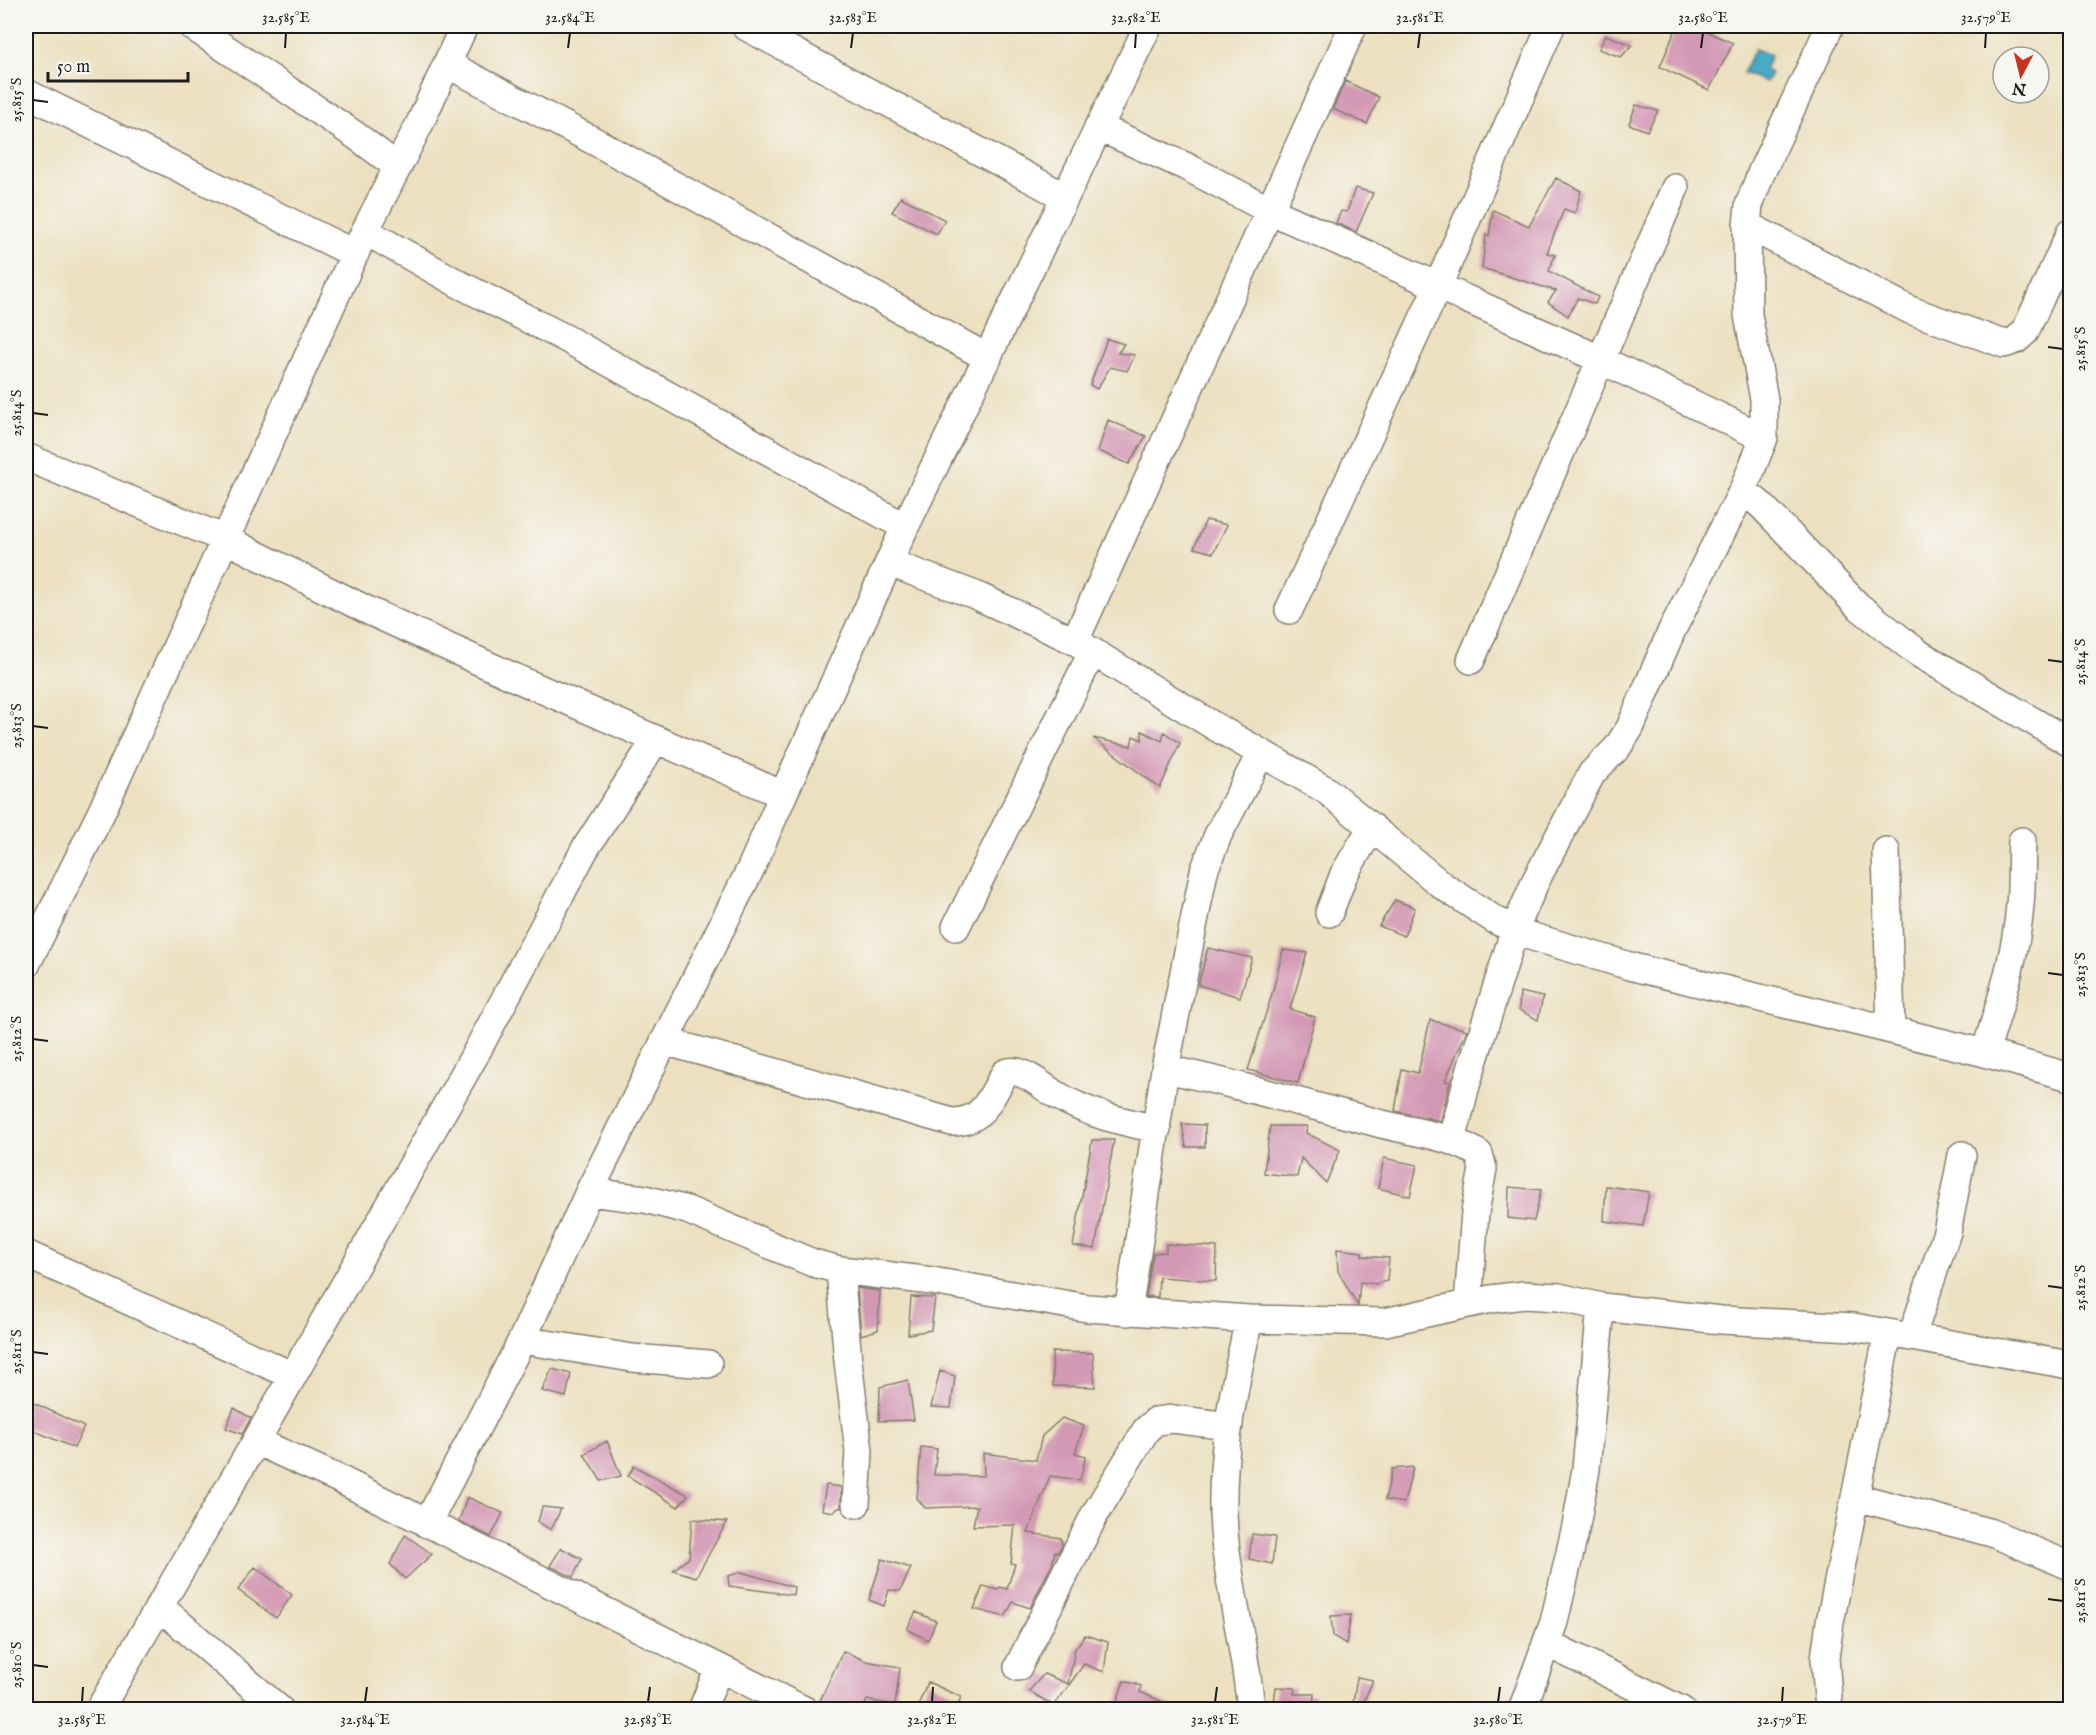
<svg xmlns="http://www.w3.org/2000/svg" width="2096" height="1735" font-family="'IM FELL English',serif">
<rect width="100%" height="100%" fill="#f6f6f2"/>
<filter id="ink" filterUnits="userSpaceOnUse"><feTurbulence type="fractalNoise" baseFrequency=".0167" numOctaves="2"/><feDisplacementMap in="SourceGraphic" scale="12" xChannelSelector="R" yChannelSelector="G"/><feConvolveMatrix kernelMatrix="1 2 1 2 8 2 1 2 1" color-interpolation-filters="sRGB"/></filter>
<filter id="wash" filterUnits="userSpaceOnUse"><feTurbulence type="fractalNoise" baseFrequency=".008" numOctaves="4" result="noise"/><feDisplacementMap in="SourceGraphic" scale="24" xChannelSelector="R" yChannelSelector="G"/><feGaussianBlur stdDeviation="1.35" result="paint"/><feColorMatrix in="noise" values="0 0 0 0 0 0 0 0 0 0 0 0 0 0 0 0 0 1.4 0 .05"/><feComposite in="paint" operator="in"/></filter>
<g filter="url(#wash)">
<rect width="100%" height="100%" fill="#ece0c0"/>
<!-- water -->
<path fill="#47acc7" stroke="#326472" stroke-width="1.5" d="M1755 49 1771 55 1765 70 1771 73 1766 82 1743 73Z"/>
<g id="blocks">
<!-- building -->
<path fill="#d398b4" d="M1677 26H1695L1733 43 1709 90 1660 67Z
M1606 35 1632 45 1621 57 1599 49Z
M1345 81 1379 97 1367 124 1333 109Z
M1636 105 1658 111 1647 131 1629 124Z
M1556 178 1581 191 1575 213 1564 209 1547 253 1555 255 1549 271 1598 297 1595 304 1578 298 1568 316 1548 302 1556 291 1482 268 1486 234 1489 236 1493 210 1529 226Z
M1355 188 1373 193 1356 232 1336 223 1341 211 1347 212Z
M901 197 945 220 937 234 892 212Z
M1107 339 1124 344 1118 353 1135 355 1127 371 1110 367 1097 389 1090 385Z
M1108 420 1146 436 1129 464 1098 451Z
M1206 520 1227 525 1213 553 1194 548Z
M1142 731 1162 741 1164 732 1180 743 1160 788 1093 738 1131 746 1133 736 1142 740Z
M1395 900 1415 908 1404 936 1379 926Z
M1208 948 1252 958 1240 997 1198 985Z
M1283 950 1307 953 1290 1009 1315 1017 1298 1083 1248 1070 1272 994Z
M1520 992 1543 997 1538 1020 1519 1010Z
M1430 1020 1467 1030 1445 1081 1450 1082 1441 1121 1395 1111 1402 1069 1418 1073Z
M1182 1124 1205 1125V1147H1186Z
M1270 1126H1307L1306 1133 1340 1150 1326 1183 1301 1158 1297 1177 1264 1173Z
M1092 1140H1114L1095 1249 1073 1246Z
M1384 1158 1417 1165 1410 1196 1378 1188Z
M1606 1186 1649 1192 1643 1226 1604 1221Z
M1509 1187 1541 1190 1534 1221 1508 1218Z
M1166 1244 1217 1247 1216 1281 1159 1277 1158 1297 1146 1296 1153 1253 1166 1252Z
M1337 1249 1362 1252V1256L1389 1258 1387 1281 1376 1284 1360 1282 1358 1306 1338 1271Z
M857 1288 880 1291 878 1330 861 1335Z
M911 1297 935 1298 931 1330 908 1334Z
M1052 1352 1093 1353 1095 1387 1053 1386Z
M552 1369 571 1374 566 1397 542 1391Z
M940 1371 955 1376 951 1408 931 1407Z
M908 1380 914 1420 879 1421 880 1387Z
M26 1399 84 1427 74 1448 26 1427Z
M234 1408 251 1418 242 1434 226 1428Z
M1062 1418 1084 1426 1075 1453 1086 1456 1080 1480 1050 1476 1028 1533 1061 1538 1062 1545 1058 1552 1055 1551 1052 1564 1030 1608 1013 1602 1005 1617 974 1609 983 1586 998 1590 1000 1587 1007 1589 1015 1564 1011 1563 1015 1525 973 1526 977 1506 925 1508 917 1498 921 1447 937 1449 934 1475 984 1476 983 1453 1036 1460 1042 1436Z
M607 1441 621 1476 601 1481 584 1454Z
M634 1466 688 1495 678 1507 628 1476Z
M1413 1467 1404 1503 1385 1500 1392 1469Z
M826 1485 841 1487V1508H838L834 1512 822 1510Z
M467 1497 503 1513 491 1537 459 1521Z
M542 1507 561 1509 551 1530 538 1522Z
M692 1519 727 1522 696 1577 673 1570 689 1558Z
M1252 1534 1275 1537 1272 1564 1249 1559Z
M405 1535 432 1554 405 1579 390 1564Z
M561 1548 582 1559 573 1577 550 1566Z
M882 1559 911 1568 900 1591 889 1590 884 1606 869 1600Z
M255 1567 292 1595 276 1618 238 1590Z
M741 1572 794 1587 793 1595 729 1586 728 1576Z
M916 1612 936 1621 928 1640 907 1629Z
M1351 1615 1346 1644 1333 1636 1331 1616Z
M1085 1635 1108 1642 1104 1672 1084 1664 1054 1706 1029 1691 1044 1674 1068 1684 1075 1649Z
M843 1651 866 1661 900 1667 895 1705 867 1700 863 1710H820L818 1705Z
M1357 1677 1373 1680 1360 1710H1352Z
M1124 1681 1141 1686 1140 1692 1181 1710H1114Z
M928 1682 961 1697 956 1710H916Z
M1276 1687 1295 1688 1294 1694H1314L1313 1710H1273Z"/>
</g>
</g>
<g filter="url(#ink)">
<use href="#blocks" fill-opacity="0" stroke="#847e6e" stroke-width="1.5"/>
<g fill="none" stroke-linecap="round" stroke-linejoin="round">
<defs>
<path id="minor" d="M192 26 355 135 398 167
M745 26 1065 197
M1830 26 1762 171 1749 205 1747 225 1910 310 2004 344 2016 340 2025 332 2070 233
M447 64 596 142 988 358
M26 93 355 254
M1098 127 1187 167 1269 210 1593 356 1764 438
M365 231 459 284 565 338 905 527
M26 457 225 539 369 611 518 679 783 795 905 527 1148 26
M1743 490 1762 506 1858 606 1918 653 2070 743
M890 563 975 595 1075 641 1214 726 1326 790 1443 886 1495 920 1530 936 1633 967 1985 1053 2070 1077
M1289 610 1438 286 1551 26
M1075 641 1353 26
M1471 660 1675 188
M1886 851 1891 1030
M1329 913 1344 874 1372 827
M956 927 1092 653
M26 965 101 813 365 231 420 123 464 26
M664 1041 952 1122C984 1122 990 1098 1005 1073 1021 1066 1041 1086 1055 1094 1087 1114 1120 1121 1157 1129
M1985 1053C2000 1005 2016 956 2020 905 2022 884 2021 862 2022 841
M1165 1069C1236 1083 1304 1104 1374 1122 1409 1132 1448 1134 1479 1154L1483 1169 1475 1212 1468 1304
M1452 1141 1466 1085 1515 929 1536 880 1592 773 1617 748 1630 728 1672 630 1743 490 1764 438V399L1748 315 1747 225
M589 1192 645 1199 687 1210 813 1263 840 1270 932 1281 1087 1308 1249 1319 1385 1322 1491 1299 1524 1295 1559 1297 1601 1307 1721 1320 1854 1327 2070 1365
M26 1254 291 1375
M840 1270 848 1361 859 1451 856 1504
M1128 1312 1165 1069 1204 871 1218 835 1261 753
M1249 1319C1233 1392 1217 1467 1225 1542 1231 1598 1246 1653 1251 1710
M1912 1336 1947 1232 1962 1155
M522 1340 632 1358 708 1364
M256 1441 341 1480 804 1710
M1856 1497 1992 1533 2070 1566
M427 1524 522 1340 589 1192 751 868 783 795
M159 1606 280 1710
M1547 1643 1681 1710
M1018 1667 1095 1514 1146 1430 1156 1421 1173 1419 1229 1426
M99 1710 256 1441 476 1053 585 849 655 741
M702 1710 719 1668
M1522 1710 1554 1622 1576 1526 1586 1469 1601 1307
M1829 1710 1825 1658 1830 1622 1888 1333"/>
</defs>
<!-- minor casing -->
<use href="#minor" stroke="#847e6e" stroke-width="30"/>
<!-- minor -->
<use href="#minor" stroke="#fff" stroke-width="27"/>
</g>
</g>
<!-- ticks -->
<path fill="none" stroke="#1c1c1c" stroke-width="2" d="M285 48 286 33M568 48 570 33M851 48 853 33M1135 48 1136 33M1418 48 1420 33M1701 48 1703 33M1985 48 1986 33M33 100 48 102M2048 347 2063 349M33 413 48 415M2048 660 2063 662M33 726 48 728M2048 973 2063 975M33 1039 48 1041M2048 1286 2063 1288M33 1352 48 1354M2048 1599 2063 1601M33 1665 48 1667M82 1702 83 1687M365 1702 367 1687M648 1702 650 1687M932 1702 933 1687M1215 1702 1217 1687M1498 1702 1500 1687M1782 1702 1783 1687"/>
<!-- margin -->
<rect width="2096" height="1735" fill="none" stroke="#f6f6f2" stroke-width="66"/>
<!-- north arrow -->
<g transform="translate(2021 75) rotate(187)"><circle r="28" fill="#f6f6f2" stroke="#9f9f9c" stroke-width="1.5"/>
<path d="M0-4.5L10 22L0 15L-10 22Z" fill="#c8321e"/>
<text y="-9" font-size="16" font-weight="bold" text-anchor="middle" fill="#1c1c1c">N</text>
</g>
<!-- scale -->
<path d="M48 72v9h140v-9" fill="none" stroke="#1c1c1c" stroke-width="3"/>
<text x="57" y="72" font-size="18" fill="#1c1c1c" stroke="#f6f6f2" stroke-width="4.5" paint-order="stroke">50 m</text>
<rect x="33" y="33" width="2030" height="1669" fill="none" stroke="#1c1c1c" stroke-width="2"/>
<g font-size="15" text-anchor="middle" fill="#1c1c1c">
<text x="286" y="22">32.585°E</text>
<text x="570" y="22">32.584°E</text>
<text x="853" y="22">32.583°E</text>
<text x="1136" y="22">32.582°E</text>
<text x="1420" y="22">32.581°E</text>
<text x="1703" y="22">32.580°E</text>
<text x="1986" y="22">32.579°E</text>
<text transform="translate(16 100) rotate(-90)" y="5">25.815°S</text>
<text transform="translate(2080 349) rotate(-90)" y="5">25.815°S</text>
<text transform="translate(16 413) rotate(-90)" y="5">25.814°S</text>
<text transform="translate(2080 662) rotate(-90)" y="5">25.814°S</text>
<text transform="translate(16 726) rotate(-90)" y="5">25.813°S</text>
<text transform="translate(2080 975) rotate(-90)" y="5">25.813°S</text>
<text transform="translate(16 1039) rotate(-90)" y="5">25.812°S</text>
<text transform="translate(2080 1288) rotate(-90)" y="5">25.812°S</text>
<text transform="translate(16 1352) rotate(-90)" y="5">25.811°S</text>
<text transform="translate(2080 1601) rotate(-90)" y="5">25.811°S</text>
<text transform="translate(16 1665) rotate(-90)" y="5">25.810°S</text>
<text x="82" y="1724">32.585°E</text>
<text x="365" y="1724">32.584°E</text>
<text x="648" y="1724">32.583°E</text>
<text x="932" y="1724">32.582°E</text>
<text x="1215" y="1724">32.581°E</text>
<text x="1498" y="1724">32.580°E</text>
<text x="1782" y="1724">32.579°E</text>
</g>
</svg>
